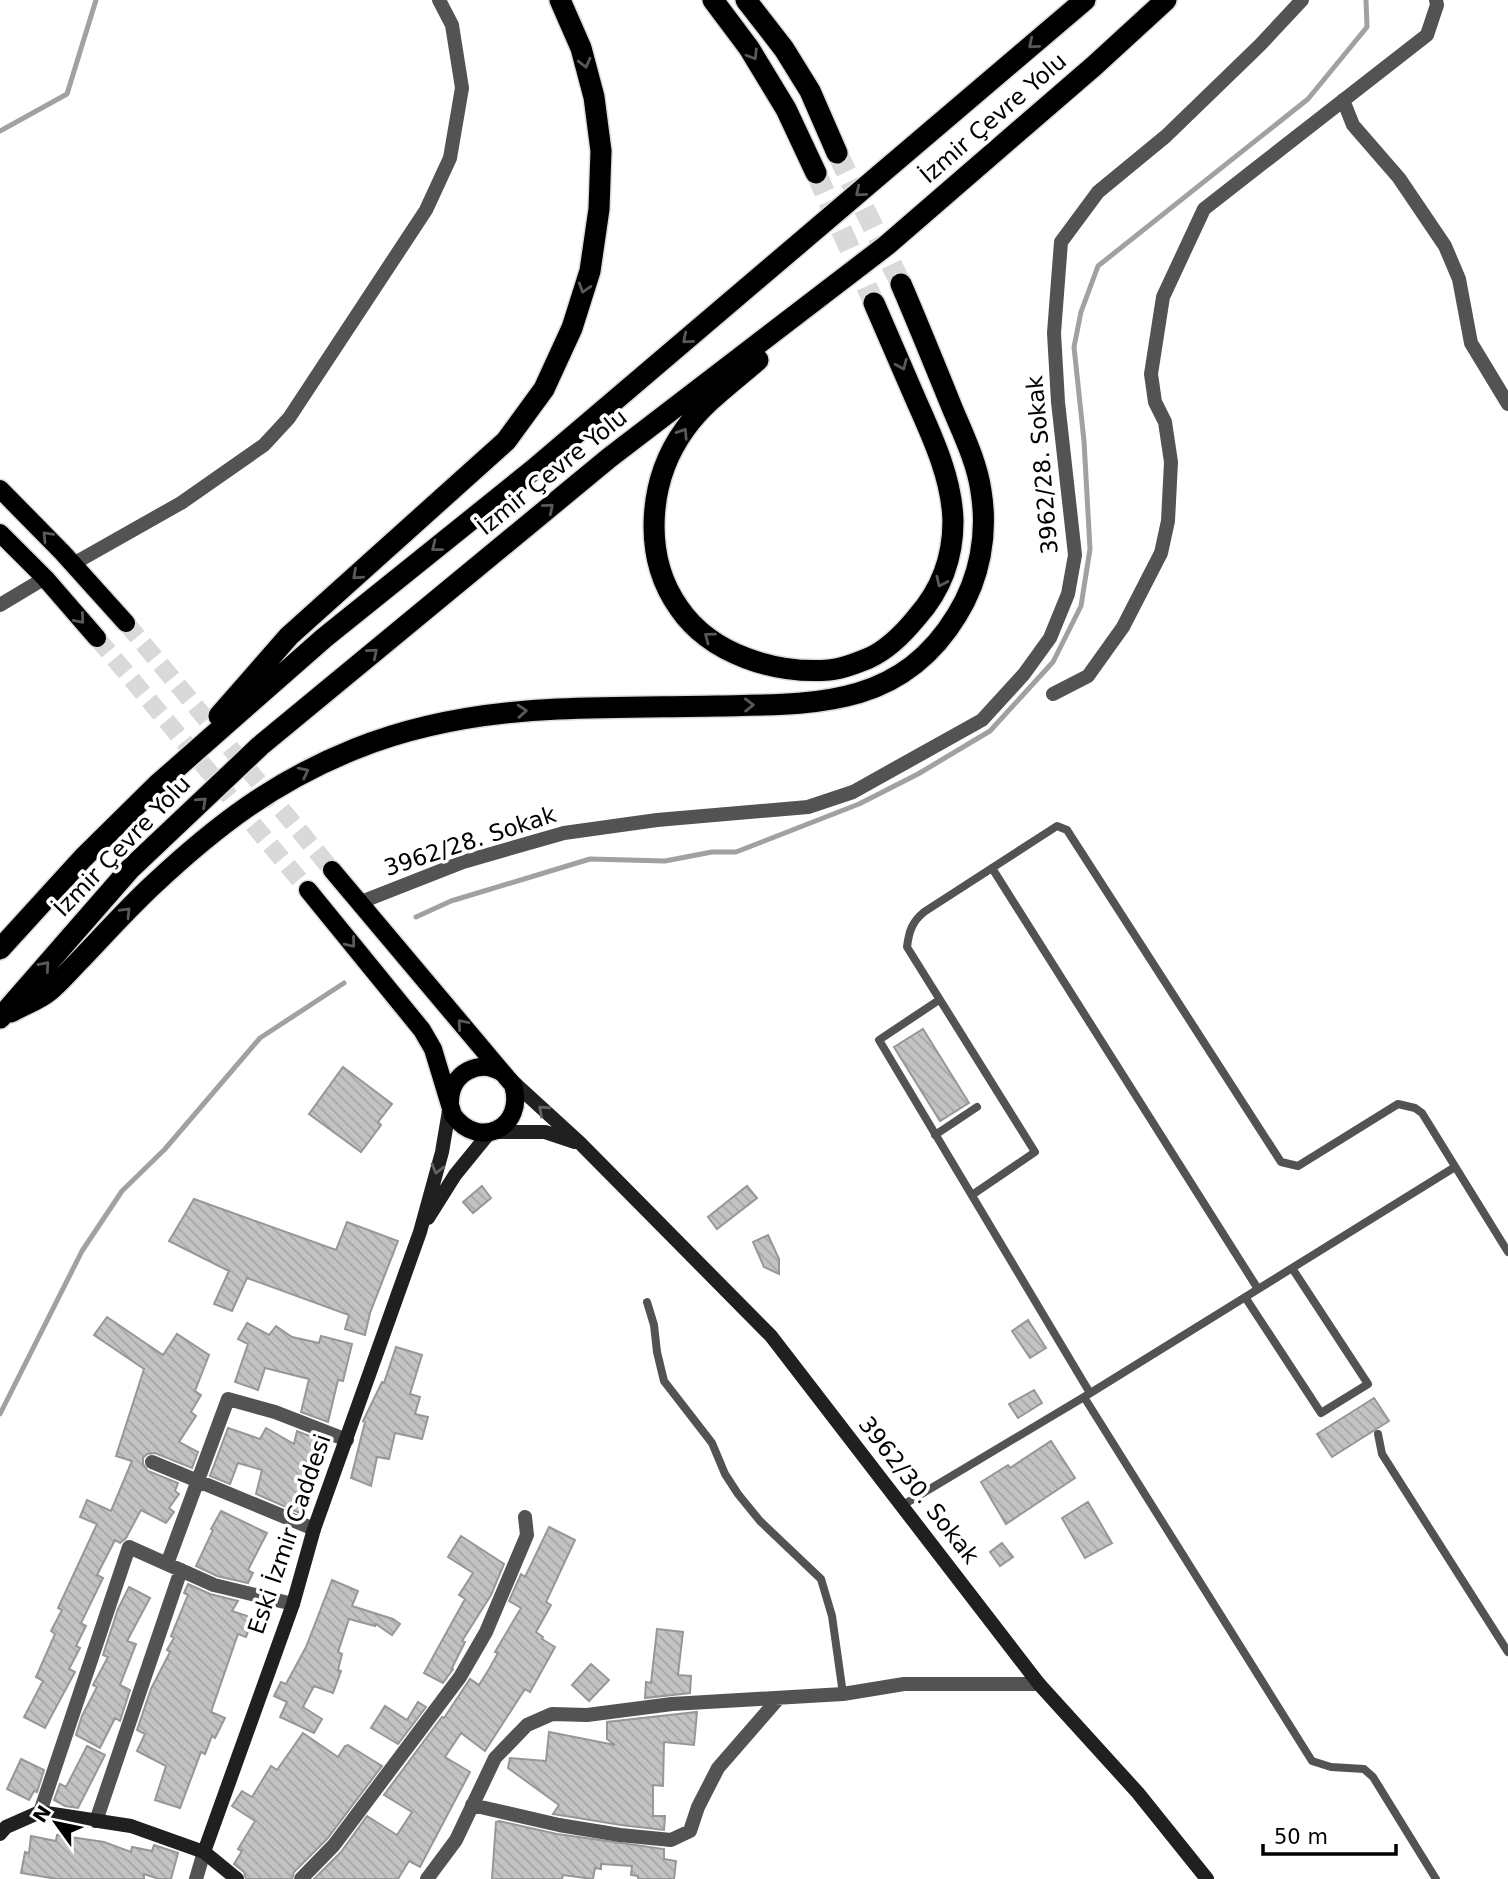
<svg xmlns="http://www.w3.org/2000/svg" width="1508" height="1879" font-family="'DejaVu Sans',sans-serif">
<defs>
<pattern id="building-back-hatch" width="6" height="6" patternUnits="userSpaceOnUse" patternTransform="scale(1.75)"><rect width="6" height="6" fill="#c3c3c3"/><path d="M-1 5l2 2M0 0l6 6M5-1l2 2" fill="none" stroke="#a6a6a6"/></pattern>
</defs>
<rect width="100%" height="100%" fill="#fff"/>
<g fill="none" stroke-linecap="round" stroke-linejoin="round">
<!-- stream -->
<path stroke="#a1a1a1" stroke-width="5" d="M0 131 67 94 96 0
M416 917 451 901 590 859 665 861 712 852H736L859 804 918 774 990 731 1053 662 1081 606 1090 549 1084 441 1074 347 1081 312 1098 266 1308 99 1367 27 1366 0
M0 1414 82 1251 122 1191 165 1149 260 1038 344 983"/>
</g>
<!-- building -->
<path fill="url(#building-back-hatch)" stroke="#979797" stroke-width="2" d="M923 1029 969 1103 940 1121 894 1047Z
M343 1067 392 1104 378 1122 381 1125 361 1152 309 1114Z
M482 1186 491 1198 473 1213 463 1202Z
M747 1186 757 1198 717 1229 708 1217Z
M194 1199 336 1250 347 1222 398 1241 370 1313 365 1335 345 1329 349 1315 247 1278 232 1311 214 1304 229 1271 169 1241Z
M768 1235 779 1259V1274L764 1267 753 1242Z
M107 1317 163 1355 177 1334 209 1355 195 1391 201 1395 191 1412 196 1416 179 1442 198 1452 192 1468 155 1453 147 1454 143 1458V1464L148 1471 178 1483 175 1491 179 1494 169 1508 174 1512 166 1523 141 1510 126 1538 120 1543 115 1540 97 1575 103 1578 81 1623 86 1626 76 1646 80 1648 69 1669 75 1672 45 1728 24 1717 43 1681 36 1677 55 1634 51 1631 62 1610 58 1608 97 1524 80 1517 87 1500 111 1511 132 1461 116 1456 144 1369 94 1335Z
M1028 1320 1046 1348 1030 1358 1012 1331Z
M247 1323 269 1335 276 1326 292 1337 319 1343 321 1336 352 1344 343 1381 338 1380 328 1422 301 1412 309 1379 265 1368 258 1390 235 1382 248 1344 238 1339Z
M396 1347 422 1355 410 1394 420 1397 415 1414 428 1417 422 1439 395 1433 389 1459 377 1457 371 1486 351 1478 365 1422 363 1421 382 1382 384 1383Z
M1034 1390 1042 1403 1018 1418 1009 1404Z
M1374 1398 1389 1421 1332 1457 1317 1434Z
M228 1428 260 1439 266 1428 294 1444 297 1431 323 1441 318 1463 307 1460 300 1488 306 1490 300 1513 256 1494 262 1470 238 1463 230 1484 210 1476Z
M1051 1441 1075 1478 1006 1524 981 1482 1008 1465 1010 1468Z
M1088 1502 1112 1543 1085 1558 1062 1518Z
M221 1511 267 1533 248 1570 253 1573 248 1583 217 1576 196 1566 213 1530 211 1529Z
M549 1527 575 1540 546 1602 551 1605 536 1632 543 1637 542 1639 555 1647 530 1692 525 1689 485 1751 461 1733 445 1757 470 1772 420 1867 409 1861 398 1879H314L341 1852 367 1816 397 1835 412 1812 384 1795 442 1717 444 1718 470 1679 479 1685 489 1669 498 1653 495 1652 521 1608 509 1601 521 1574 525 1577Z
M461 1536 504 1564 491 1595 462 1641 465 1642 452 1668 453 1669 443 1683 424 1673 465 1599 459 1595 473 1573 448 1557Z
M1002 1543 1013 1557 1000 1566 990 1552Z
M332 1580 358 1591 352 1606 393 1619 400 1624 392 1635 376 1624 375 1626 349 1619 338 1652 342 1654 338 1670 341 1671 333 1693 314 1686 303 1707 322 1719 314 1733 280 1717 287 1702 274 1696 281 1682 286 1684 306 1647Z
M188 1584 210 1594 238 1601 232 1611 253 1618 246 1637 238 1634 211 1712 225 1718 215 1738 212 1736 205 1754 201 1752 180 1808 155 1800 166 1766 137 1751 145 1734 137 1730 151 1689 170 1652 167 1650 174 1638 171 1636 188 1595 184 1593Z
M129 1587 150 1598 127 1641 136 1644 120 1685 130 1690 120 1721 115 1718 100 1748 76 1735 82 1716 97 1687 93 1685 108 1657 103 1655 118 1609Z
M657 1629 683 1632 678 1675 691 1676 690 1693 645 1698 646 1682 651 1683Z
M591 1664 609 1680 589 1701 572 1685Z
M418 1702 426 1707 398 1744 371 1728 385 1706 407 1720Z
M697 1712 694 1745 664 1742 663 1786 653 1785V1816H665L664 1830 621 1825 553 1814 559 1805 508 1768 510 1758 546 1761 549 1732 615 1745 607 1739V1722Z
M303 1733 338 1757 345 1746 348 1745 382 1766 327 1839 294 1872 292 1879H246L244 1872 234 1864 242 1851 238 1849 255 1821 232 1806 242 1791 252 1797 271 1766 277 1770Z
M87 1746 105 1755 78 1808 65 1806 54 1800 60 1784 66 1787Z
M21 1759 44 1770 37 1792 34 1791 29 1800 7 1789Z
M499 1821 557 1834 664 1849V1859L676 1861 674 1879H638V1876L631 1875 632 1866 601 1864V1869L595 1868 593 1879 563 1875 562 1879H492L496 1822Z
M57 1835 104 1842 131 1852 132 1847 152 1851 154 1845 178 1853 171 1879H159L144 1874V1879H57L21 1873 25 1852 29 1853 31 1836 56 1841Z"/>
<g fill="none" stroke-linecap="round" stroke-linejoin="round">
<!-- primary-tunnel -->
<path stroke="#d9d9d9" stroke-width="18" stroke-dasharray="18 9" stroke-linecap="butt" d="M126 623 332 870
M97 638 308 890"/>
<!-- highway-tunnel -->
<path stroke="#d9d9d9" stroke-width="21" stroke-dasharray="21 10" stroke-linecap="butt" d="M837 153 901 284
M816 173 874 303"/>
<defs>
<path id="primary" d="M0 489 62 552 126 623
M0 533 45 578 97 638
M308 890 422 1030 433 1049 453 1115C479 1151 526 1127 513 1085L332 870
M450 1102C450 1073 480 1057 504 1074"/>
<path id="highway" d="M713 0 749 48 786 109 816 173
M746 0 784 49 810 91 837 153
M758 360C733 382 704 402 685 429 648 480 642 556 679 608 711 655 776 674 829 670 842 669 857 663 869 658 889 649 904 633 917 617 942 589 953 558 953 521 952 479 933 438 916 400 902 368 888 335 874 303
M219 716 289 636 506 441 544 389 572 328 590 271 599 209 601 151 594 97 581 48 560 0
M0 949 83 858 157 785 324 638 533 470 1085 0
M11 1012C23 1005 38 1000 49 991 60 982 69 971 79 961 104 935 128 908 154 884 217 825 275 781 355 749 419 723 490 712 558 709 611 707 664 707 716 706 812 704 900 709 957 615 980 578 988 534 981 491 977 463 964 436 953 410 936 368 919 326 901 284
M0 1018 130 869 260 746 609 458 887 245 1094 66 1166 0"/>
</defs>
<!-- primary casing -->
<use href="#primary" stroke="#dbdbdb" stroke-width="21"/>
<!-- highway casing -->
<use href="#highway" stroke="#dbdbdb" stroke-width="24"/>
<!-- lane -->
<path stroke="#535353" stroke-width="8" d="M992 868 1258 1289
M939 1000 879 1040 1090 1393
M935 1135 977 1107
M972 1195 1035 1152 907 947C909 931 912 922 924 912L1057 826 1067 830 1281 1162 1298 1166 1398 1104 1415 1108 1422 1113 1508 1252
M1245 1297 1321 1413 1368 1384 1292 1268
M647 1302 654 1325 657 1352 664 1381 712 1443 725 1474 738 1494 760 1521 821 1579 832 1616 843 1694
M1084 1397 1312 1761 1331 1767 1364 1769 1373 1777 1436 1879
M1378 1434 1382 1454 1508 1652
M903 1505 1084 1397 1455 1167"/>
<!-- street -->
<path stroke="#535353" stroke-width="14" d="M1343 100 1353 125 1399 178 1445 246 1459 279 1471 343 1508 404
M73 564 181 503 264 445 289 418 426 210 450 158 462 88 452 25 439 0
M0 605 45 578
M1053 694 1088 676 1123 627 1161 553 1168 521 1171 462 1165 422 1155 402 1151 374 1163 297 1204 209 1427 35 1437 5 1436 0
M361 902 463 862 564 833 657 820 808 807 853 792 982 720 1024 674 1050 638 1068 594 1075 555 1058 402 1054 333 1061 242 1098 192 1166 136 1260 45 1302 0
M152 1462 314 1529
M167 1564 228 1399 275 1412 347 1440
M472 1805 559 1825 620 1835 671 1840 690 1831 698 1807 718 1768 778 1699
M40 1812 129 1547 214 1585 293 1604
M96 1821 181 1570
M196 1879 204 1852
M301 1879 334 1845 460 1677 486 1632 527 1535 525 1517
M427 1879 456 1840 495 1758 527 1725 552 1714 587 1715 672 1704 843 1694 904 1684H1039"/>
<!-- secondary -->
<path stroke="#202020" stroke-width="14" d="M510 1079 580 1143 771 1336 1039 1684 1138 1793 1207 1879
M428 1218 455 1175 490 1132H545L575 1142
M0 1834 6 1827 40 1812 131 1826 204 1852 237 1879
M204 1852 293 1604 314 1529 420 1232 442 1152 450 1105"/>
<!-- primary -->
<use href="#primary" stroke="#000" stroke-width="18"/>
<!-- highway -->
<use href="#highway" stroke="#000" stroke-width="21"/>
</g>
<!-- one-way arrows -->
<defs><path id="oneway-chevron" d="M-2-3.5L2.5 0L-2 3.5" fill="none" stroke-width="1.6" stroke-linecap="round" stroke-linejoin="round" transform="scale(1.75)"/></defs>
<g stroke="#595959">
<use href="#oneway-chevron" transform="translate(1033 44) rotate(140)"/>
<use href="#oneway-chevron" transform="translate(753 55) rotate(58)"/>
<use href="#oneway-chevron" transform="translate(585 63) rotate(76)"/>
<use href="#oneway-chevron" transform="translate(860 192) rotate(140)"/>
<use href="#oneway-chevron" transform="translate(584 288) rotate(107)"/>
<use href="#oneway-chevron" transform="translate(687 339) rotate(140)"/>
<use href="#oneway-chevron" transform="translate(902 365) rotate(67)"/>
<use href="#oneway-chevron" transform="translate(683 433) rotate(-57)"/>
<use href="#oneway-chevron" transform="translate(549 508) rotate(-40)"/>
<use href="#oneway-chevron" transform="translate(47 536) rotate(-134)"/>
<use href="#oneway-chevron" transform="translate(436 547) rotate(142)"/>
<use href="#oneway-chevron" transform="translate(357 575) rotate(138)"/>
<use href="#oneway-chevron" transform="translate(941 582) rotate(115)"/>
<use href="#oneway-chevron" transform="translate(80 619) rotate(49)"/>
<use href="#oneway-chevron" transform="translate(709 637) rotate(-143)"/>
<use href="#oneway-chevron" transform="translate(373 653) rotate(-40)"/>
<use href="#oneway-chevron" transform="translate(749 705) rotate(-1)"/>
<use href="#oneway-chevron" transform="translate(522 711) rotate(-4)"/>
<use href="#oneway-chevron" transform="translate(304 772) rotate(-27)"/>
<use href="#oneway-chevron" transform="translate(202 802) rotate(-43)"/>
<use href="#oneway-chevron" transform="translate(126 912) rotate(-46)"/>
<use href="#oneway-chevron" transform="translate(351 943) rotate(51)"/>
<use href="#oneway-chevron" transform="translate(45 966) rotate(-49)"/>
<use href="#oneway-chevron" transform="translate(462 1024) rotate(-131)"/>
</g>
<g stroke="#636363">
<use href="#oneway-chevron" transform="translate(543 1110) rotate(-138)"/>
<use href="#oneway-chevron" transform="translate(437 1169) rotate(105)"/>
</g>
<g text-anchor="middle" stroke-width="7" stroke-linejoin="round" paint-order="stroke">
<!-- street labels -->
<g font-size="23" fill="#000" stroke="#fff">
<text transform="translate(993 118) rotate(-41)" y="8">İzmir Çevre Yolu</text>
<text transform="translate(1042 465) rotate(-95)" y="8">3962/28. Sokak</text>
<text transform="translate(552 472) rotate(-39)" y="8">İzmir Çevre Yolu</text>
<text transform="translate(470 841) rotate(-18)" y="8">3962/28. Sokak</text>
<text transform="translate(122 846) rotate(-46)" y="8">İzmir Çevre Yolu</text>
<text transform="translate(919 1490) rotate(52)" y="8">3962/30. Sokak</text>
<text transform="translate(289 1534) rotate(-71)" y="8">Eski İzmir Caddesi</text>
</g>
</g>
<!-- north arrow -->
<g transform="translate(56 1823) rotate(303)" stroke="#ffffff" stroke-width="5" paint-order="stroke">
<path d="M0-5L12 26L0 18L-12 26Z" fill="#000000"/>
<text y="-10" font-size="19" font-weight="bold" text-anchor="middle" fill="#000000">N</text>
</g>
<!-- scale -->
<path d="M1263 1844v10h133v-10" fill="none" stroke="#000000" stroke-width="3.5"/>
<text x="1274" y="1844" font-size="21" fill="#000000" stroke="#ffffff" stroke-width="5" paint-order="stroke">50 m</text>
</svg>
